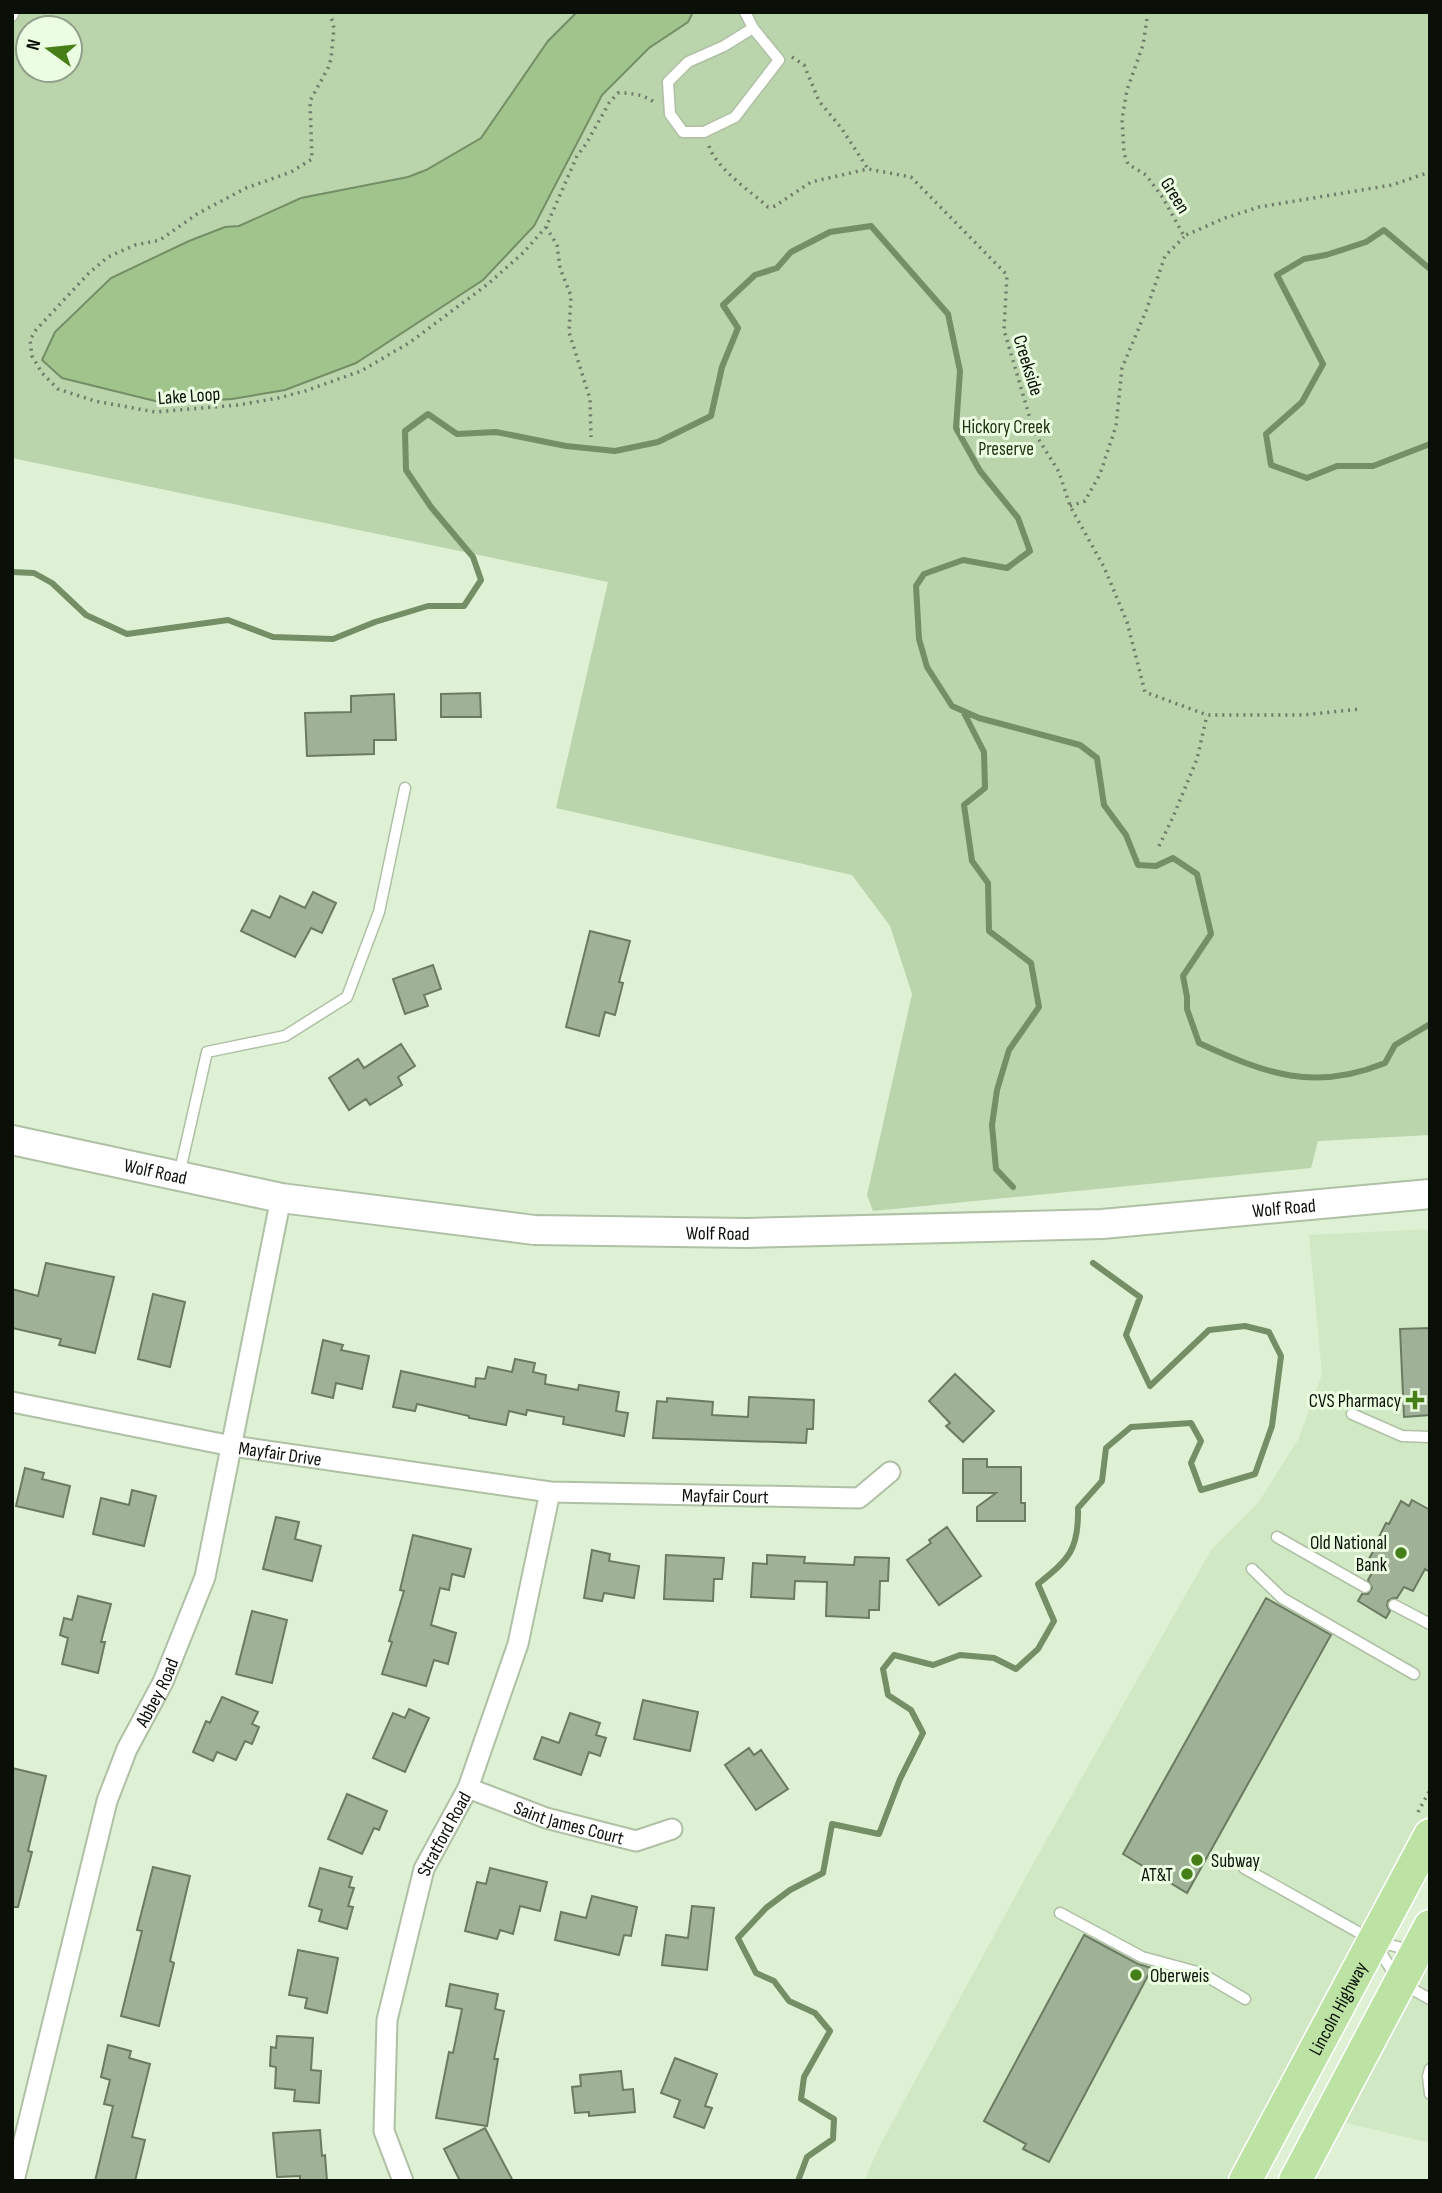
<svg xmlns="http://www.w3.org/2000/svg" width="1442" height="2193" font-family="'Sofia Sans Condensed',sans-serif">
<rect width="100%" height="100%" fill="#def1d4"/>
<!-- built -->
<path fill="#d1e8c5" d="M1430 1229V1810L1231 2181H864L879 2147 1035 1860 1211 1550 1258 1503 1299 1438 1322 1374 1309 1235Z
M1430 1950V2143L1338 2121Z"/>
<!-- green -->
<path fill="#bad4ac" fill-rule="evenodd" d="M12 12H1430V1135L1318 1141 1311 1168 873 1211 867 1195 912 994 890 926 852 875 556 808 608 582 12 458ZM28 28H70V70H28Z"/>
<!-- water -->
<path fill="#a1c48d" stroke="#748e65" stroke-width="2" d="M577 12H693L688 22 649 48 602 95 534 226 483 280 356 363 285 390 232 399 184 402 155 401 62 378 42 360 55 332 111 278 189 241 225 227 239 226 301 198 408 177 426 170 481 138 548 41Z"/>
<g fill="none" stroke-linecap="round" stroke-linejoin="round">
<!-- stream -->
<path stroke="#748e65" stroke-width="6" d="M1430 269 1384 230 1366 242 1326 255 1304 259 1277 275 1323 364 1302 402 1266 434 1271 465 1307 478 1337 466H1373L1430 444
M12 572 34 573 52 583 86 615 127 634 228 620 273 637 333 639 375 622 428 606H464L481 580 473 557 431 507 406 470 405 431 428 414 457 434 496 432 566 446 615 451 658 442 711 416 722 367 738 328 723 305 755 275 777 268 791 252 830 232 871 226 948 314 960 371 956 428 980 471 1018 518 1030 551 1007 568 963 560 924 574 916 586 919 639 927 667 952 706 979 718 1080 745 1097 758 1104 805 1126 835 1138 865 1156 866 1173 858 1197 874 1211 934 1183 976 1187 997V1009L1199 1043C1266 1074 1314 1092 1385 1063L1395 1045 1430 1024
M963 711 984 752 985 788 964 805 972 861 988 883 989 931 1031 963 1039 1007 1009 1050 997 1090 992 1125 996 1169 1013 1187
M798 2181 807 2157 833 2139 834 2119 801 2099 804 2077 830 2031 815 2013 789 2001 774 1981 756 1973 738 1938 766 1908 790 1890 823 1873 832 1824 879 1834 900 1779 923 1733 911 1710 888 1695 883 1669 894 1655 933 1665 960 1655 994 1658 1016 1669 1038 1649 1054 1621 1038 1584C1069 1559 1079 1550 1078 1508L1102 1481 1106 1448 1131 1427 1191 1423 1201 1441 1191 1463 1201 1490 1255 1474 1272 1426 1281 1356 1269 1332 1245 1326 1209 1330 1150 1386 1126 1335 1140 1297 1093 1263"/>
</g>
<!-- building -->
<path fill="#9fb196" stroke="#6b7b62" stroke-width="2" d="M480 693 481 717H441V694Z
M394 694 396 740H374V754L307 756 305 713 351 712V696Z
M313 892 336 903 322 933 311 928 295 957 241 931 252 910 270 918 280 896 305 908Z
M590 931 630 941 619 982 623 983 615 1015 605 1012 599 1036 566 1027Z
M433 965 441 989 424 995 428 1006 405 1014 393 979Z
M401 1044 415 1066 398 1077 402 1085 370 1105 366 1099 349 1110 329 1078 358 1059 364 1068Z
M46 1263 114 1277 95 1353 59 1345 61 1339 12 1328V1289L38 1296Z
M153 1294 185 1302 170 1367 138 1359Z
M1430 1328V1415L1404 1417 1400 1329Z
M323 1340 343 1345 341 1350 369 1356 362 1389 336 1383 333 1398 312 1393Z
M515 1359 535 1363 533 1372 546 1375 545 1384 578 1390 579 1385 619 1392 616 1411 628 1413 624 1436 563 1424 564 1417 527 1410 526 1415 509 1411 506 1425 469 1418V1416L417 1404 415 1411 393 1407 401 1371 475 1387 476 1378 485 1379 488 1367 512 1372Z
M955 1374 994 1411 963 1442 946 1426 950 1423 929 1401Z
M749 1397 814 1400 813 1429H807L806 1443 653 1438 657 1401 667 1402V1398L713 1402 712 1415 748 1417Z
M963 1459H987V1467H1021V1503H1025V1521H977V1507L996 1493H963Z
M25 1468 44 1473 42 1479 70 1486 63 1517 16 1506Z
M132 1490 156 1496 144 1546 93 1534 101 1498 129 1505Z
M1412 1500 1430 1510V1572L1425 1569 1413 1591 1404 1587 1397 1598H1393L1388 1601 1387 1606 1390 1611 1386 1618 1358 1601 1362 1594H1368L1372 1588 1368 1580 1374 1569 1366 1564 1378 1543 1377 1541 1386 1523 1389 1524 1401 1501 1409 1506Z
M276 1517 299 1522 295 1539 321 1546 312 1581 263 1569Z
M947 1527 981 1576 939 1605 907 1560 931 1543 929 1540Z
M413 1535 471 1549 464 1577 452 1574 449 1590 440 1588 431 1625 456 1633 448 1664 434 1660 426 1686 382 1674 392 1642 389 1641 404 1591 400 1590Z
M592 1550 610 1554 609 1561 639 1566 634 1598 604 1593 602 1601 584 1598Z
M666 1555 724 1558 722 1579H714L713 1601 664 1599Z
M767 1555 805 1557 804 1563 854 1565 855 1557 889 1558 888 1581H880L879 1610H869V1618L826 1616 827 1582 795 1581 794 1599 751 1597 753 1563 767 1564Z
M78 1596 111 1604 101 1642H105L98 1673 62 1664 68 1638 60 1635 64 1618 72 1620Z
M1266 1598 1331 1635 1187 1893 1123 1854Z
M252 1611 287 1620 272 1683 236 1674Z
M222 1697 258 1712 252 1724 259 1727 252 1744 245 1741 236 1760 217 1752 213 1761 193 1752 206 1721 210 1723Z
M643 1700 698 1712 690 1751 634 1739Z
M409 1709 429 1718 405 1772 373 1758 393 1713 405 1718Z
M570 1713 600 1723 596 1735 606 1738 600 1756 589 1752 581 1775 534 1759 542 1737 559 1743Z
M749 1748 754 1755 761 1750 788 1789 756 1810 725 1765Z
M12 1768 46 1776 28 1851 32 1852 18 1907H12Z
M347 1794 387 1811 379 1830 374 1828 362 1854 328 1839Z
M153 1867 190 1876 170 1961 174 1963 159 2026 121 2016 142 1931 137 1930Z
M320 1868 352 1877 349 1887 354 1888 348 1906 353 1907 347 1929 319 1921 322 1910 309 1906Z
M490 1868 547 1882 540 1911 520 1906 513 1934 500 1930 497 1939 465 1931 477 1882 486 1884Z
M592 1896 637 1907 631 1936 624 1935 619 1955 555 1940 561 1912 586 1918Z
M692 1906 714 1908 707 1970 662 1965 666 1935 688 1938Z
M1084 1935 1138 1964 1152 1968 1049 2162 1023 2149 1026 2144 984 2121Z
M298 1950 338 1958 327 2013 305 2008 307 1998 289 1995Z
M450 1984 498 1994 495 2009 504 2011 494 2059H498L487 2126 436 2118 449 2052 453 2053 462 2009 446 2006Z
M277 2036 313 2038 311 2070 321 2071 319 2103 294 2101 295 2090 275 2088 276 2067 270 2066 271 2047 276 2048Z
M108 2045 131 2051 129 2058 150 2064 132 2137 145 2140 135 2181H95L113 2106 104 2104 110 2080 101 2077Z
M675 2058 717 2074 705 2106 712 2108 704 2128 674 2117 680 2100 661 2093Z
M621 2071 623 2090 633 2089 635 2112 589 2116V2112L575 2113 572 2087 581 2086 580 2075Z
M485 2128 513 2181H460L444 2149Z
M320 2130 322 2156 325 2155 327 2181H300V2176L277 2177 273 2133Z"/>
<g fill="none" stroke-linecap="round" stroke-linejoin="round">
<defs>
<path id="service" d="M745 12 753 28 779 60 735 117 704 132H683L670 114 668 82 688 62 724 46 753 28
M12 16 14 12
M179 1175 207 1052 285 1036 347 997 379 912 405 788
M1352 1414 1402 1436 1430 1437
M1277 1537 1365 1587
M1252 1569 1282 1598 1414 1674
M1394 1605 1430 1624
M1244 1868 1374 1941 1410 1950
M1060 1913 1142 1957 1201 1973 1245 1999
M1378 1948 1399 1982 1430 1999
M1430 2069 1428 2076 1430 2094"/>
<g id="minor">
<path id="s1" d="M12 1402 232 1446 550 1492 859 1498 890 1472"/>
<path id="s2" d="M468 1788 546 1818 636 1841 672 1829"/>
<path id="s3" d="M14 2181 107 1801 127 1749 163 1682 205 1577 281 1198"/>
<path id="s4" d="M403 2181 384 2131 387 2020 424 1869 468 1788 518 1644 550 1492"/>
</g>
<g id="secondary">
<path id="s5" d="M12 1140 281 1198 534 1230 747 1233 1102 1224 1430 1194"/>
</g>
<g id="primary">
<path id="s6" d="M1245 2181 1430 1835"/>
<path d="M1295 2181 1430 1926"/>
</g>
</defs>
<!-- service casing -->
<use href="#service" stroke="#afc0a5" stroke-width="13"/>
<!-- minor casing -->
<use href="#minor" stroke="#afc0a5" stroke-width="23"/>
<!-- secondary casing -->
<use href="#secondary" stroke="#afc0a5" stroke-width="32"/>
<!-- primary casing -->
<use href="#primary" stroke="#fff" stroke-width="35"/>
<!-- path -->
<path stroke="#6f7b68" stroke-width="3.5" stroke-dasharray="2 5" stroke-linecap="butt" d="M330 12 334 28 331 59 328 68 310 101 312 159 291 172 246 188 197 214 160 240 135 245 108 257 89 273 35 331 30 340 32 356 42 373 58 389 95 401 155 412 238 405 278 398 305 391 361 371 409 343 488 284 524 252 546 227 577 156 586 144 609 103 618 93C631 93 644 94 655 103
M1148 12 1143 45 1127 90 1122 119 1124 153 1128 164 1146 175 1163 198 1184 236 1225 218 1259 207 1392 185 1430 172
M792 57 804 65 819 101 842 129 868 169
M709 146C716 168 750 191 768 207L775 206 811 182 868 169 911 177 1007 275 1004 330 1034 432 1059 472 1070 506 1104 567 1127 622 1145 692 1207 715H1304L1360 709
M546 227 557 245 560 268 571 296 569 332 590 399 591 437
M1070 506 1085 501 1100 474 1116 426 1122 368 1146 311 1165 256 1184 237
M1159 846 1173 817 1197 759 1207 715
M1418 1812 1430 1790"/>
<!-- service -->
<use href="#service" stroke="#fff" stroke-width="10"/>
<!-- minor -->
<use href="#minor" stroke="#fff" stroke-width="19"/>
<!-- secondary -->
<use href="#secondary" stroke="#fff" stroke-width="28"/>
<!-- primary -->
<use href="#primary" stroke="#bce3a4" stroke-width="32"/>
</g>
<!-- markers -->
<g fill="#467e17" stroke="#ebfee2" stroke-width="2.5">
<path d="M1411.5 1389.5h7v7h7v7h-7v7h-7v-7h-7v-7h7z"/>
<circle cx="1401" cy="1553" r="7"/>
<circle cx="1197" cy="1860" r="7"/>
<circle cx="1187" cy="1874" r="7"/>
<circle cx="1136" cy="1975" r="7"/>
</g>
<g text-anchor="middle" stroke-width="6" stroke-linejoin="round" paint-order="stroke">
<!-- street labels -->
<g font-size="19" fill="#0a1007" stroke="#ebfee2">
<text transform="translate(1176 195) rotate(58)" y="7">Green</text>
<text transform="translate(1029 365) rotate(73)" y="7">Creekside</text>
<text transform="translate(189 395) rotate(-4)" y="7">Lake Loop</text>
<text dy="7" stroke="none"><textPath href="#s5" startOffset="147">Wolf Road</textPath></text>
<text dy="7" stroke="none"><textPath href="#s5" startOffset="1281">Wolf Road</textPath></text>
<text dy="7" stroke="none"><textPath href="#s5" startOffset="714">Wolf Road</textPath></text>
<text dy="7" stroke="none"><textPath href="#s1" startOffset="273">Mayfair Drive</textPath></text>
<text dy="7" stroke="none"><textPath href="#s1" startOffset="721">Mayfair Court</textPath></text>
<text dy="7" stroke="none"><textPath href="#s3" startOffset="511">Abbey Road</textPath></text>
<text dy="7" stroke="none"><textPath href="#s2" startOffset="107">Saint James Court</textPath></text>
<text dy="7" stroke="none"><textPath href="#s4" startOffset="360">Stratford Road</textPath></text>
<text dy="7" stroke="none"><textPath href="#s6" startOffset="196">Lincoln Highway</textPath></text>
</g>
<!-- park labels -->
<g font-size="19" fill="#1b320b" stroke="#ebfee2">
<text x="1006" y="433">Hickory Creek<tspan x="1006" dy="22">Preserve</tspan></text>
</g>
<!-- poi labels -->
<g font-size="19" fill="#0a1007" stroke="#ebfee2" text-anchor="end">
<text x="1401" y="1407">CVS Pharmacy</text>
<text x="1387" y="1549">Old National<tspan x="1387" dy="22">Bank</tspan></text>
<text x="1211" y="1867" text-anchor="start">Subway</text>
<text x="1173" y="1881">AT&amp;T</text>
<text x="1150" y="1982" text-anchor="start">Oberweis</text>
</g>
</g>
<!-- border -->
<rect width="1442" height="2193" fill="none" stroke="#0a1007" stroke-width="28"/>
<!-- north arrow -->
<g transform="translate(49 49) rotate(285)"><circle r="33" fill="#ebfee2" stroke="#919f8a" stroke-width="2"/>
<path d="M0-5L12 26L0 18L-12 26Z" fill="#467e17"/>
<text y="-10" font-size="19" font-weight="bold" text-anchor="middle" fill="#0a1007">N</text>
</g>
</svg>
